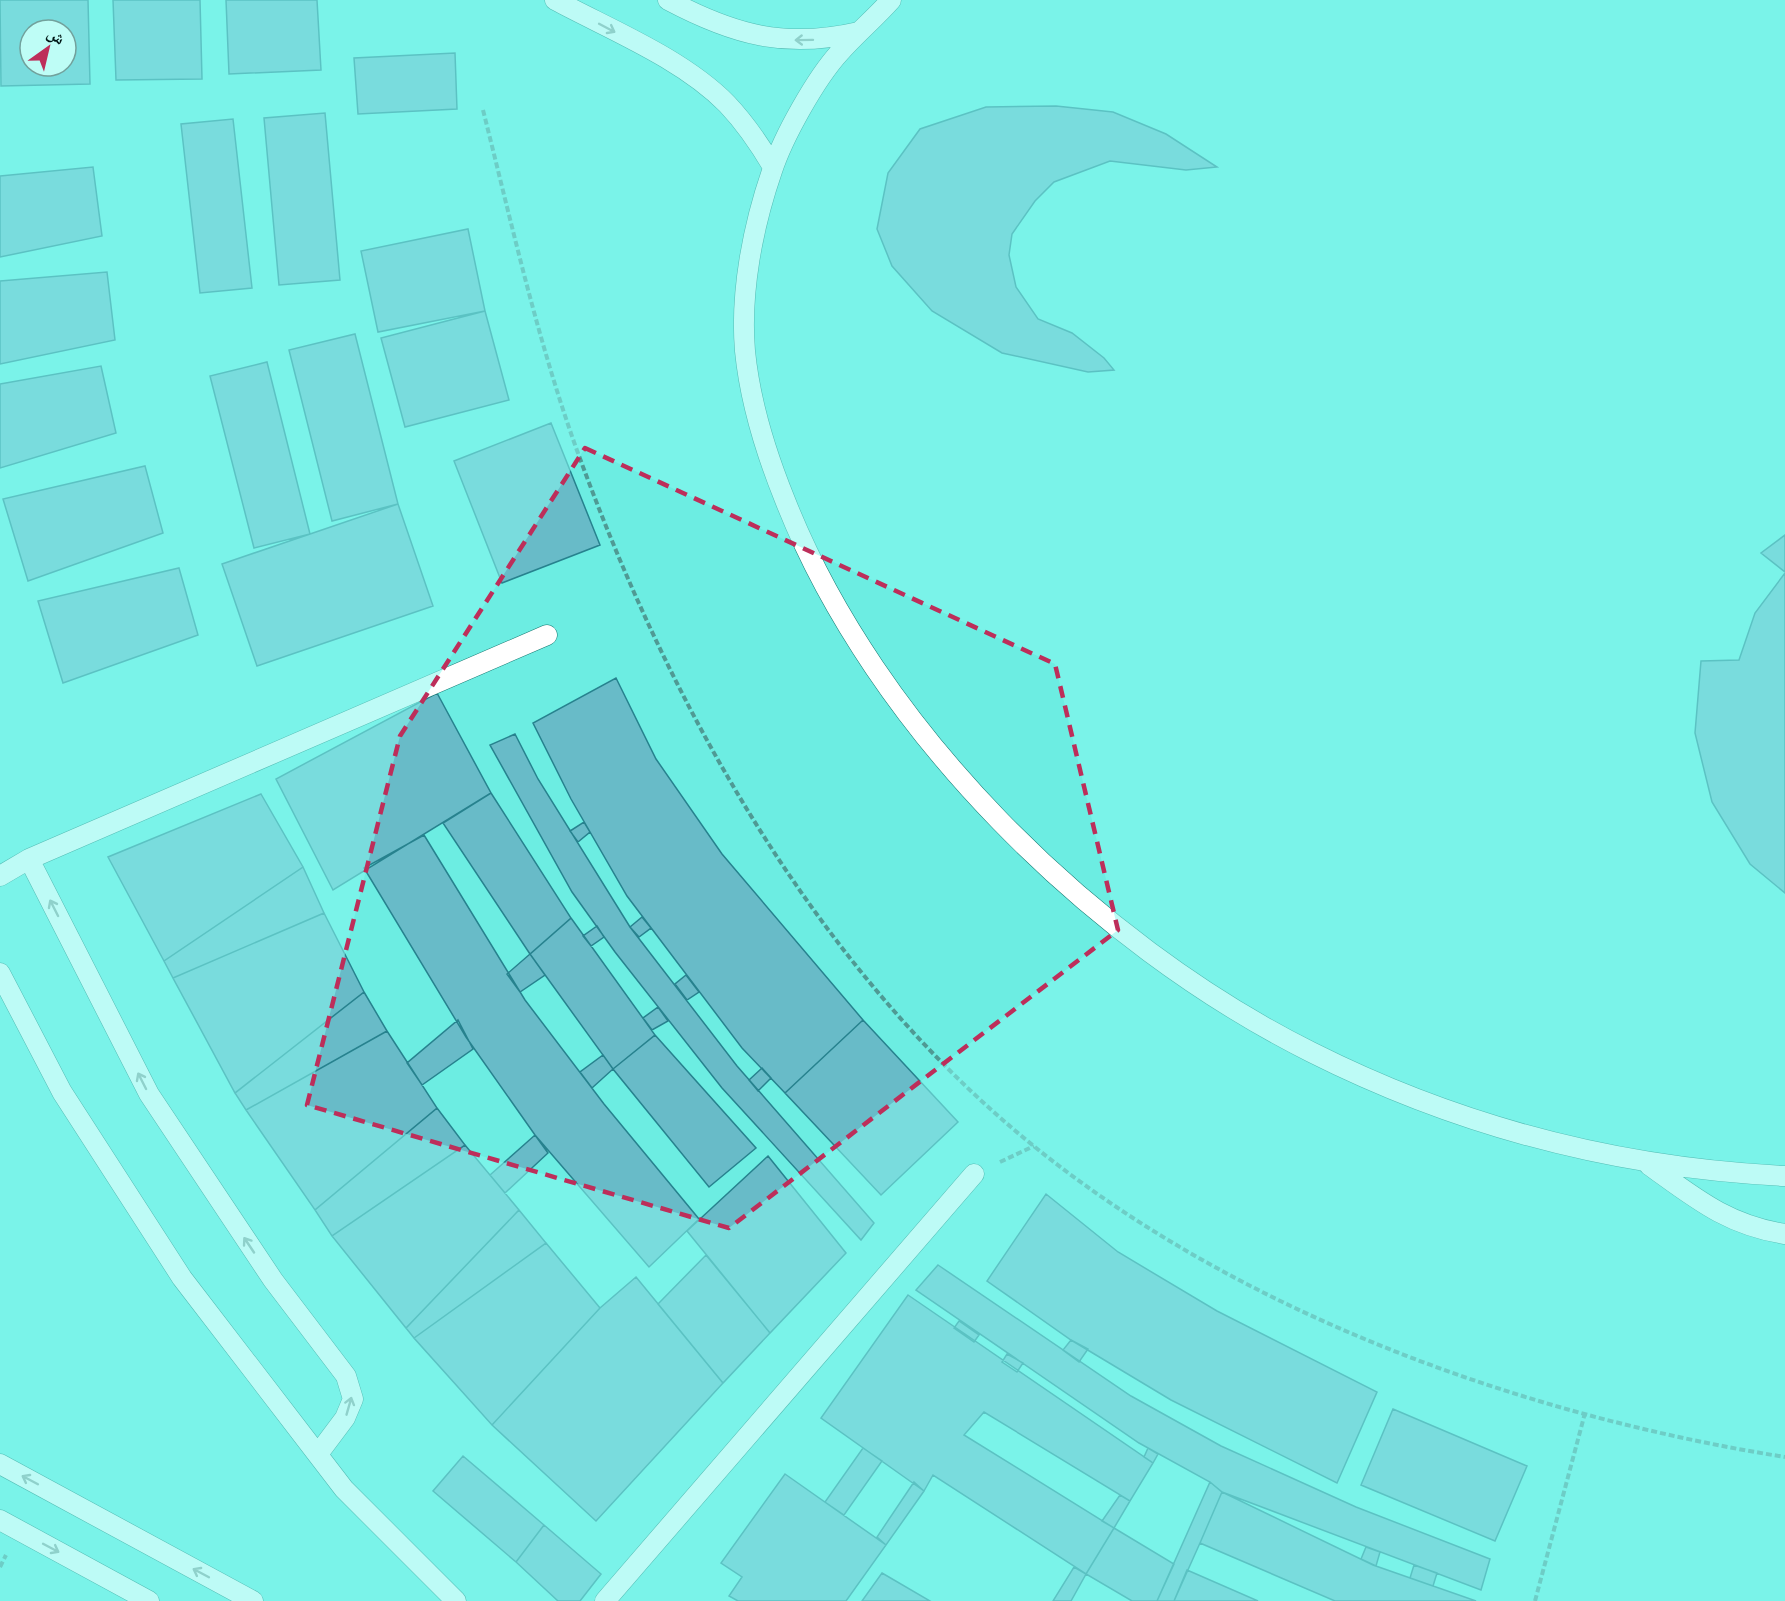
<svg xmlns="http://www.w3.org/2000/svg" width="1785" height="1601" font-family="Mulish,'Noto Naskh Arabic',sans-serif">
<rect width="100%" height="100%" fill="#87f8ee"/>
<!-- built -->
<path fill="#6cede2" fill-rule="evenodd" d="M0 0H1785V1601H0ZM30 30H66V66H30Z"/>
<!-- building -->
<path fill="#68bbc8" stroke="#27828e" stroke-width="1.5" fill-rule="evenodd" d="M0 0H88L90 84 1 86ZM30 30H66V66H30Z
M113 0H200L202 79 116 80Z
M226 0H317L321 70 229 74Z
M455 53 457 109 358 114 354 58Z
M1056 106 1113 112 1166 134 1217 167 1186 170 1110 161 1054 182 1035 201 1012 234 1009 255 1016 287 1038 319 1072 333 1104 358 1114 370 1088 372 1002 353 932 311 892 266 877 229 888 173 920 129 986 107Z
M325 113 340 280 279 285 264 118Z
M233 119 252 288 200 293 181 124Z
M93 167 102 236 0 257V176Z
M468 229 485 311 378 332 361 251Z
M107 272 115 340 0 364V281Z
M485 311 509 400 405 427 381 338Z
M355 334 398 504 332 521 289 350Z
M267 362 310 534 254 548 210 376Z
M101 366 116 433 0 468V384Z
M551 423 600 545 502 583 454 461Z
M145 466 163 533 28 581 3 499Z
M398 504 433 606 257 666 222 564Z
M1785 535V572L1761 553Z
M179 568 198 635 63 683 38 601Z
M1785 573V893L1750 864 1712 802 1695 733 1701 661 1739 660 1755 613Z
M616 678 656 759 722 854 863 1020 785 1093 742 1048 627 896 571 799 533 723Z
M437 693 491 793 333 890 276 779Z
M515 734 538 779 630 927 737 1066 874 1223 861 1240 722 1088 615 952 572 892 490 745Z
M491 793 571 918 530 954 443 823Z
M261 794 303 867 164 961 108 857Z
M584 822 590 832 578 842 570 831Z
M424 835 525 1000 604 1104 699 1219 649 1267 535 1135 466 1037 364 868Z
M303 867 324 913 173 978 164 961Z
M324 913 364 992 235 1093 173 978Z
M642 917 651 928 639 937 630 927Z
M571 918 655 1035 613 1069 530 954Z
M597 926 604 937 591 946 583 936Z
M530 954 545 975 520 992 507 974Z
M686 975 699 992 687 1000 675 984Z
M364 992 387 1031 246 1110 235 1093Z
M658 1007 668 1021 652 1030 643 1018Z
M458 1020 473 1049 422 1085 407 1063Z
M863 1020 958 1122 881 1195 785 1093Z
M387 1031 437 1108 315 1210 246 1110Z
M655 1035 756 1148 709 1187 613 1069Z
M603 1055 613 1069 592 1088 580 1072Z
M762 1068 771 1078 758 1091 749 1080Z
M437 1108 465 1145 332 1236 315 1210Z
M535 1135 548 1153 505 1193 490 1175Z
M465 1145 519 1210 406 1328 332 1236Z
M768 1156 846 1253 770 1333 687 1231Z
M1046 1194 1118 1252 1217 1311 1377 1392 1337 1483 1171 1400 1071 1340 987 1281Z
M519 1210 546 1243 414 1338 406 1328Z
M546 1243 600 1308 492 1425 414 1338Z
M706 1255 770 1333 723 1383 658 1304Z
M938 1265 1131 1396 1221 1446 1356 1507 1490 1559 1481 1590 1222 1492 1210 1482 1139 1443 916 1290Z
M636 1277 723 1383 596 1521 492 1425 600 1308Z
M908 1295 1153 1463 1130 1501 984 1412 964 1435 1114 1528 1086 1574 933 1475 924 1491 821 1418Z
M959 1321 979 1335 974 1342 954 1328Z
M1071 1340 1088 1349 1079 1362 1063 1350Z
M1007 1354 1023 1363 1017 1372 1002 1362Z
M1393 1409 1527 1466 1495 1541 1361 1485Z
M863 1448 882 1461 844 1515 825 1502Z
M1148 1448 1158 1454 1153 1463 1144 1457Z
M463 1456 544 1525 516 1562 433 1491Z
M785 1474 886 1545 846 1601H738L729 1596 742 1577 721 1563Z
M914 1482 924 1491 886 1545 877 1537Z
M1210 1482 1222 1492 1200 1543 1174 1601H1157Z
M1222 1492 1373 1565 1476 1601H1335L1200 1543Z
M1120 1495 1130 1501 1114 1528 1102 1521Z
M544 1525 601 1574 580 1601H558L516 1562Z
M1114 1528 1174 1564 1157 1601H1132L1086 1574Z
M1366 1547 1380 1552 1376 1566 1361 1559Z
M1414 1565 1437 1573 1433 1586 1410 1578Z
M1074 1567 1086 1574 1071 1601H1053Z
M1187 1570 1258 1601H1174Z
M882 1573 930 1601H862Z"/>
<g fill="none" stroke-linecap="round" stroke-linejoin="round">
<defs>
<path id="service" d="M555 0C611 30 683 59 727 104 745 123 760 145 773 167
M668 0C734 35 785 49 859 32
M891 0C875 18 856 34 840 52 816 78 783 137 772 171 753 226 740 292 745 351 750 402 766 453 785 500 875 729 1093 943 1311 1052 1460 1127 1619 1168 1785 1176
M29 859 149 1094 273 1280 346 1376 353 1399 345 1418 318 1454
M0 876 29 859 547 635
M0 973 62 1092 182 1278 344 1489 456 1601
M1649 1165C1695 1198 1727 1225 1785 1234
M0 1464 253 1601
M0 1520 149 1601
M605 1601 974 1174"/>
</defs>
<!-- service casing -->
<use href="#service" stroke="#13766f" stroke-width="21"/>
<!-- path -->
<path stroke="#4f9a94" stroke-width="4" stroke-dasharray="6 3" stroke-linecap="butt" d="M483 110C511 221 536 334 574 442 662 688 799 939 996 1114 1207 1302 1508 1413 1785 1457
M1000 1162 1034 1146
M0 1567 6 1555
M1535 1601 1585 1413"/>
<!-- service -->
<use href="#service" stroke="#fff" stroke-width="20"/>
</g>
<!-- one-way arrows -->
<defs><path id="oneway-shaft" d="M-6 0H5M1.5-3L5.5 0L1.5 3" fill="none" stroke-width="1.6" stroke-linecap="round" stroke-linejoin="round" transform="scale(1.5)"/></defs>
<g stroke="#99a2a1">
<use href="#oneway-shaft" transform="translate(607 28) rotate(28)"/>
<use href="#oneway-shaft" transform="translate(804 40) rotate(179)"/>
<use href="#oneway-shaft" transform="translate(54 908) rotate(-117)"/>
<use href="#oneway-shaft" transform="translate(142 1081) rotate(-117)"/>
<use href="#oneway-shaft" transform="translate(249 1245) rotate(-124)"/>
<use href="#oneway-shaft" transform="translate(349 1406) rotate(-74)"/>
<use href="#oneway-shaft" transform="translate(30 1480) rotate(-152)"/>
<use href="#oneway-shaft" transform="translate(51 1548) rotate(28)"/>
<use href="#oneway-shaft" transform="translate(201 1573) rotate(-152)"/>
</g>
<!-- marked area -->
<path d="M0 0H1785V1601H0ZM585 448 1055 664 1118 930 729 1228 307 1105 400 736Z" fill="#87f8ee" fill-opacity=".55" fill-rule="evenodd"/>
<path fill="none" stroke="#bd2e5a" stroke-width="4.5" stroke-dasharray="12 8" stroke-linejoin="round" d="M585 448 1055 664 1118 930 729 1228 307 1105 400 736Z"/>
<!-- north arrow -->
<g transform="translate(48 48) rotate(34)"><circle r="28" fill="#befdf6" stroke="#72a19c" stroke-width="1.5"/>
<path d="M0-4.5L10 22L0 15L-10 22Z" fill="#bd2e5a"/>
<text y="-9" font-size="16" font-weight="bold" text-anchor="middle" fill="#001615">ش</text>
</g>
</svg>
